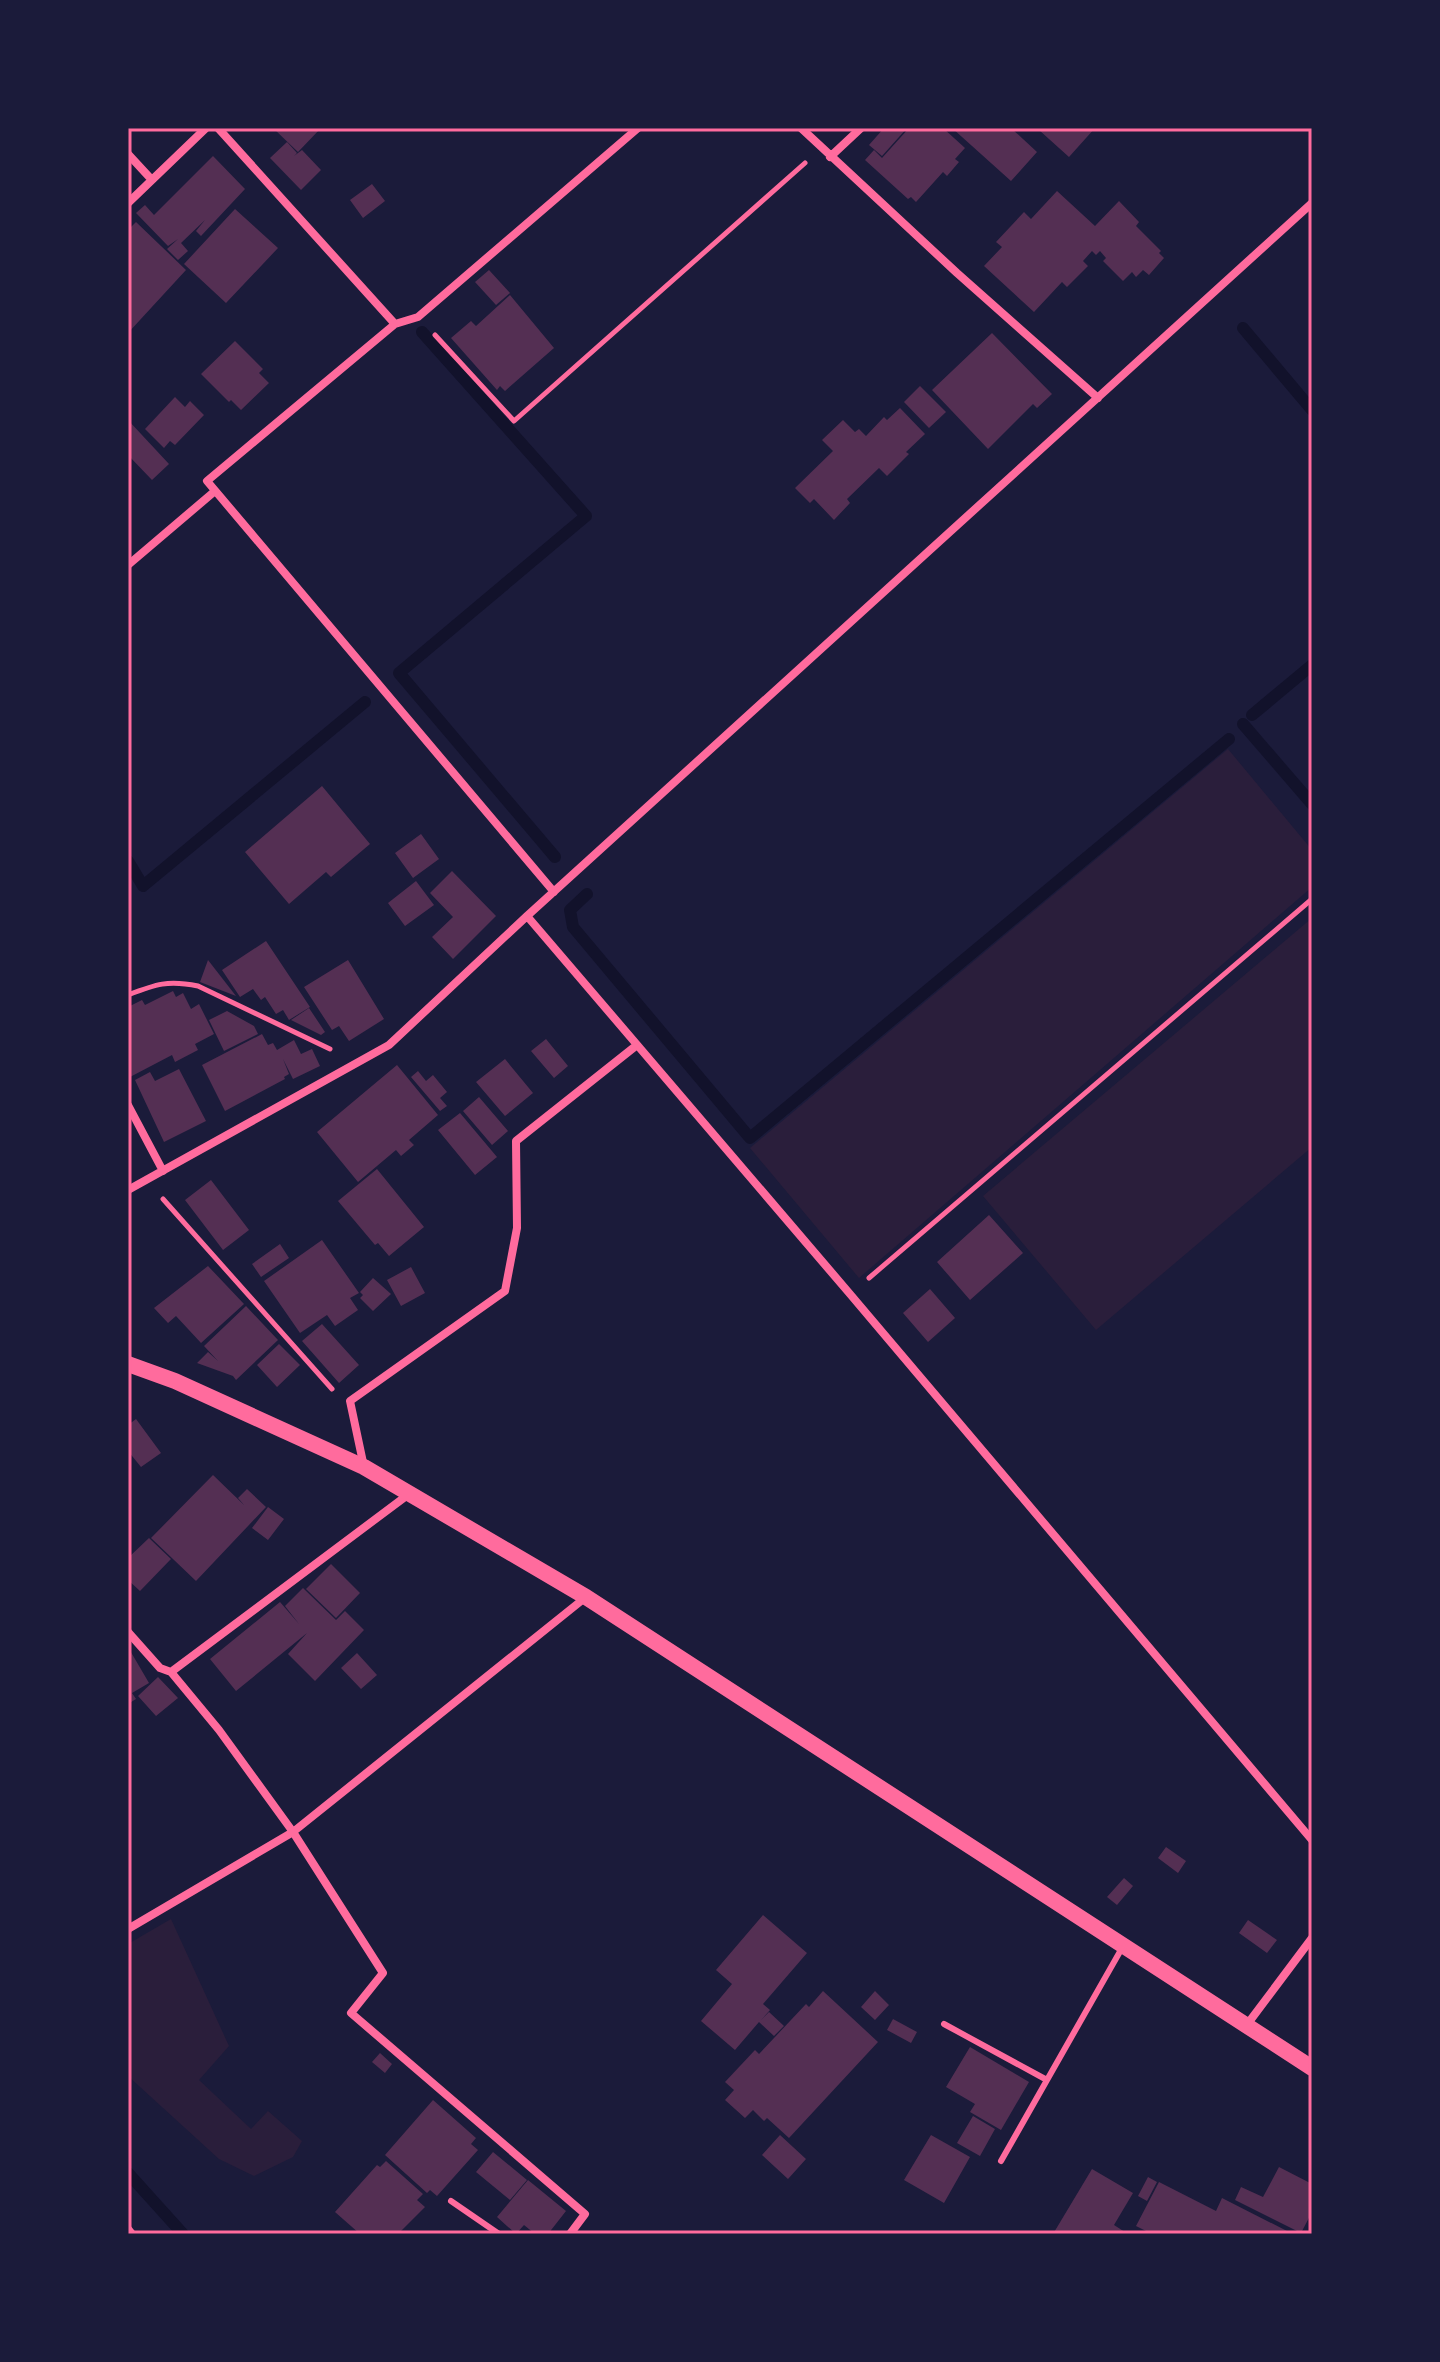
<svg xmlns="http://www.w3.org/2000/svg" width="1440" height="2362" font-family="Overpass,sans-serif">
<rect width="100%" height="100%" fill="#1b1b3a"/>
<!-- green -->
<path fill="#2a1e3b" d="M1228 749 1312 850V887L859 1278 750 1148Z
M1312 918V1147L1096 1330 983 1196Z
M171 1919 229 2046 199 2080 251 2129 268 2111 302 2141 293 2157 254 2176 219 2159 128 2076V1944Z"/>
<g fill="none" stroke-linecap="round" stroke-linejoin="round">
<!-- stream -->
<path stroke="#12122b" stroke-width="12" d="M1243 328 1312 410
M422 332 586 516 399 673 555 857
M1252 715 1312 665
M1243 724 1312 804
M128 861 143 886 365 702
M587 894 570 910 573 927 750 1138 1229 739
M128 2173 183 2234"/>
</g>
<!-- building -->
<path fill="#542f53" d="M273 128H321L298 152Z
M884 128H907L882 156 869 145Z
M909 128H943L965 148 955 159 959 162 947 176 943 172 916 202 911 197 908 199 865 160 874 150 882 158Z
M952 128H1011L1037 152 1011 181Z
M1040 128H1095L1069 157 1039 130Z
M287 142 297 153 294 156 302 150 321 170 301 190 270 158Z
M213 156 245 189 201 236 196 231 205 220 181 243 188 251 178 260 167 249 178 239 168 246 136 213 145 205 154 215Z
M372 184 385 201 363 218 350 200Z
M1057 191 1095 226 1119 201 1139 222 1136 226 1161 251 1159 253 1164 258 1149 275 1143 270 1136 277 1132 272 1123 281 1103 261 1106 258 1100 251 1096 255 1092 251 1083 261 1088 266 1067 287 1062 282 1034 312 984 266 1002 247 996 242 1024 212 1031 219Z
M235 209 278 248 226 303 184 264Z
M136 222 186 270 128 333V230Z
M489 270 510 293 496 305 475 282Z
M510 295 554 348 505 391 500 386 497 390 451 338 471 321 476 326Z
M992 333 1052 394 1037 408 1033 404 988 449 932 390Z
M235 341 263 369 259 373 269 383 241 410 231 400 229 402 201 374Z
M920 386 946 412 929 428 904 402Z
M175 397 185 407 190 401 204 415 175 445 170 441 164 448 145 429Z
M900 408 925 434 906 452 909 454 887 476 879 468 847 499 850 503 834 520 814 499 810 503 795 488 833 451 822 440 843 420 855 432 859 429 866 436 884 417 887 420Z
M128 420 169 464 152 480 128 455Z
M322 786 370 844 331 877 326 872 289 904 245 852Z
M421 834 439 859 413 878 395 853Z
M452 871 496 916 453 959 432 937 453 917 430 893Z
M416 881 434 905 405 926 388 903Z
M266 941 310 1007 289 1020 283 1010 276 1014 265 997 261 1000 253 989 240 997 222 970Z
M208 960 236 996 200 982Z
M348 960 384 1019 349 1041 339 1026 332 1030 304 987Z
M173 991 176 997 183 993 191 1009 199 1004 214 1034 195 1044 198 1050 175 1062 172 1055 130 1077 128 1007 142 1000 145 1005Z
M309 1008 325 1032 321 1035 291 1020Z
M227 1011 254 1026 258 1034 224 1051 209 1020Z
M262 1034 268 1045 273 1043 277 1050 294 1040 301 1054 312 1049 320 1066 293 1079 283 1059 289 1074 284 1077 285 1079 225 1111 202 1065Z
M546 1039 568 1066 554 1078 531 1051Z
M505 1059 533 1093 505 1116 476 1082Z
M397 1065 438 1115 409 1140 414 1145 401 1156 396 1150 358 1182 317 1132Z
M179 1069 206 1121 164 1142 135 1080 150 1072 155 1081Z
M418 1071 426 1081 433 1075 447 1092 440 1098 447 1106 440 1111 411 1077Z
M479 1097 508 1131 492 1145 463 1111Z
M460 1113 497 1157 475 1175 438 1130Z
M377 1169 424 1227 389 1256 378 1243 375 1245 338 1201Z
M211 1180 249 1230 223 1250 185 1200Z
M989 1215 1023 1253 970 1300 937 1262Z
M322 1240 359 1293 350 1298 358 1310 335 1326 327 1315 300 1333 264 1281Z
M280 1244 289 1258 261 1277 252 1264Z
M208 1266 244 1304 201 1343 176 1316 168 1323 154 1308Z
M411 1267 425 1293 401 1306 387 1280Z
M373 1278 391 1294 373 1311 360 1298 363 1295 360 1292Z
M930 1289 955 1318 928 1342 903 1313Z
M246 1306 278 1340 236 1380 233 1376 197 1363 208 1352 218 1361 204 1346Z
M322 1324 359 1365 339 1383 302 1341Z
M279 1344 300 1365 277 1387 257 1365Z
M136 1419 161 1453 141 1467 128 1451V1425Z
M213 1475 244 1505 238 1498 247 1489 266 1507 196 1581 151 1538Z
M268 1507 284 1519 268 1540 252 1528Z
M149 1538 171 1559 140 1591 128 1580V1558Z
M331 1564 360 1593 336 1618 306 1589Z
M303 1588 336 1620 345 1611 364 1630 315 1681 288 1654 307 1633 236 1691 210 1659 280 1602 299 1624 285 1606Z
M128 1647 149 1683 132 1693 136 1699 128 1704Z
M357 1653 377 1675 361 1689 341 1668Z
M158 1677 178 1698 156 1716 138 1696Z
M1166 1847 1186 1861 1178 1873 1158 1858Z
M1124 1878 1133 1886 1117 1905 1107 1897Z
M763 1915 807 1953 763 2004 770 2010 761 2020 769 2012 784 2026 774 2036 759 2022 735 2050 701 2021 732 1984 716 1970Z
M1248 1920 1277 1940 1267 1953 1239 1933Z
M823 1991 878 2042 789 2138 767 2118 764 2121 753 2110 745 2118 725 2100 734 2090 725 2082 755 2050 759 2054 806 2004 809 2007Z
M875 1991 889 2005 875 2020 861 2007Z
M893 2019 917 2032 911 2043 887 2030Z
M970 2047 1029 2082 1001 2130 970 2112 975 2104 946 2087Z
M380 2053 392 2064 385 2073 372 2062Z
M433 2100 476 2138 471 2144 478 2150 437 2196 430 2190 427 2193 385 2155Z
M973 2116 995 2129 980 2156 957 2143Z
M780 2135 806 2159 788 2179 762 2155Z
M931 2135 970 2157 944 2203 904 2180Z
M493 2152 527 2180 510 2200 476 2172Z
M386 2161 423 2194 417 2200 425 2207 398 2234H360L335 2212 377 2165 380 2167Z
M1279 2167 1312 2184V2212L1301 2233 1235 2200 1241 2187 1263 2197Z
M1092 2169 1133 2193 1114 2225 1128 2234H1053Z
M1148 2177 1157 2182 1147 2201 1138 2196Z
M528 2180 566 2211 548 2234H535L524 2225 516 2234 497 2217Z
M1159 2182 1216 2211 1222 2198 1287 2231 1285 2234H1152L1136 2226Z"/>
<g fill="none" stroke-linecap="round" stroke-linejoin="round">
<!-- path -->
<path stroke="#ff6b9d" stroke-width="5" d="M435 335 514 421 805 163
M128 995C156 984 168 980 198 986L330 1049
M163 1199 332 1389
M869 1278 1312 899"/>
<!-- service -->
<path stroke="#ff6b9d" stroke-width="6" d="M944 2024 1047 2080
M1001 2161 1122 1948
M451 2201 499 2234"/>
<!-- minor -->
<path stroke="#ff6b9d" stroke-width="8" d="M218 128 395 324 207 481 554 892
M801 128 957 273 1098 398
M128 154 152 180
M830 157 861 128
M128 203 206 128
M395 324 418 317 638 128
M128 565 215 491
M527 916 850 1294 1312 1840
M128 1105 163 1171
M128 1190 389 1045 527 916 1312 203
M364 1467 350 1401 505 1291 517 1228 516 1141 637 1045
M409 1494 171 1672 219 1730 293 1832 383 1973 351 2013 585 2214 570 2234
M128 1632 160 1668 171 1672
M128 1929 293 1832 586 1597
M1246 2026 1312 1938
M128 2229 132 2234"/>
<!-- secondary -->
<path stroke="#ff6b9d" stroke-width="16" d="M128 1364 175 1381 364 1467 586 1597 1312 2068"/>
</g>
<!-- border -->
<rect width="1440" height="2362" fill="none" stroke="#1b1b3a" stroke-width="260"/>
<rect x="130" y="130" width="1180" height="2102" fill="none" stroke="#ff6b9d" stroke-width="3"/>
</svg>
